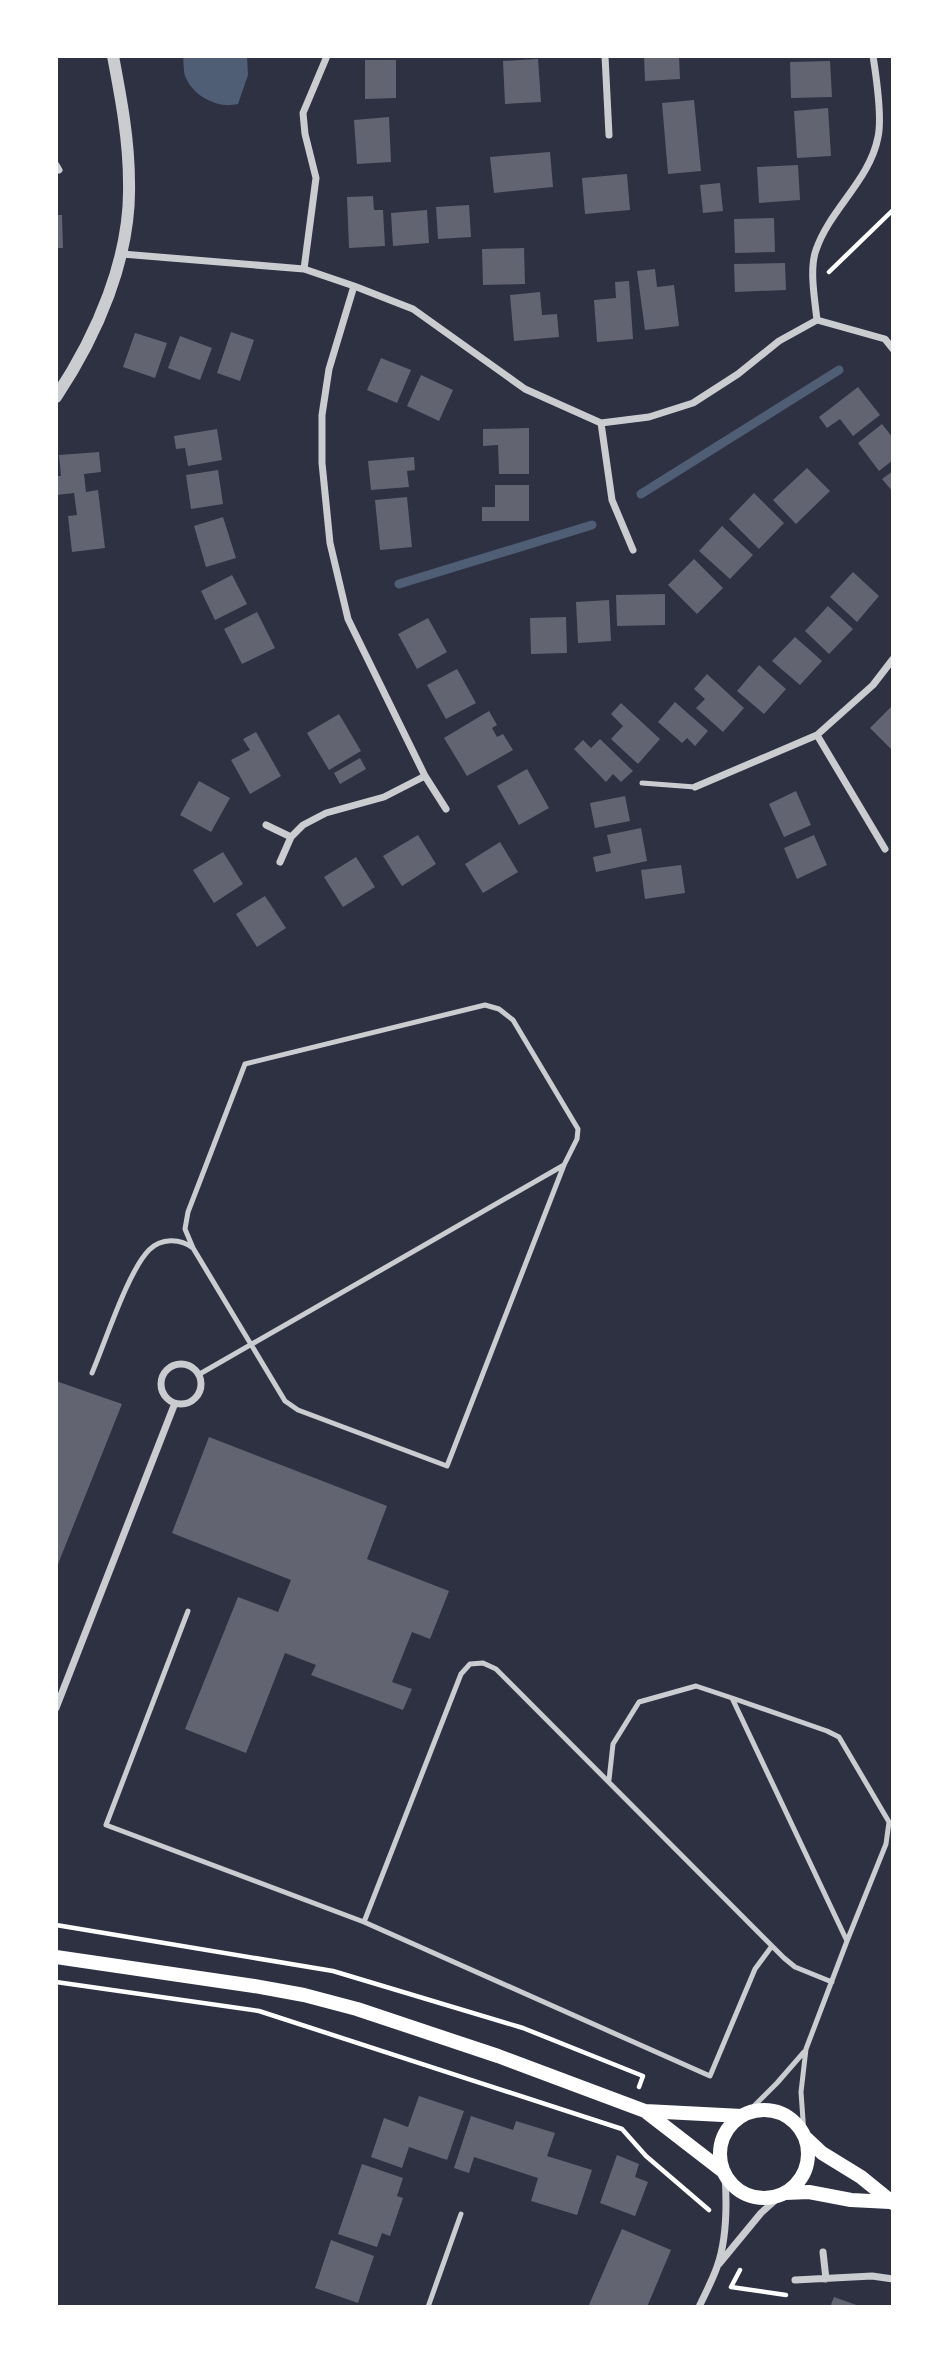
<svg xmlns="http://www.w3.org/2000/svg" width="949" height="2363" font-family="'Titillium Web',sans-serif">
<rect width="100%" height="100%" fill="#2d3142"/>
<!-- water -->
<path fill="#4f5d75" d="M183 56H247L248 75 238 104C219 109 194 97 186 78 183 73 184 63 183 56Z"/>
<g fill="none" stroke-linecap="round" stroke-linejoin="round">
<!-- stream -->
<path stroke="#4f5d75" stroke-width="9" d="M641 494 839 370
M399 584 592 525"/>
</g>
<!-- building -->
<path fill="#626471" d="M644 56H679L680 79 645 81Z
M538 59 541 102 505 104 503 61Z
M365 60H396V98L365 99Z
M830 61 832 97 791 98 790 62Z
M694 100 701 171 668 174 662 103Z
M828 108 831 156 797 158 794 111Z
M389 117 391 162 357 164 354 120Z
M550 152 553 187 494 193 490 157Z
M798 165 800 200 759 203 757 167Z
M627 174 630 210 585 214 582 178Z
M720 183 723 211 703 213 700 185Z
M373 196 374 210H383L385 246 349 248 347 197Z
M469 205 471 237 438 239 436 207Z
M427 210 429 243 393 246 391 213Z
M56 215H62L63 248H56Z
M774 218 775 252 735 253 734 219Z
M524 248 525 284 483 285 482 249Z
M785 263 786 290 735 292 734 264Z
M655 269 657 287 674 285 679 326 645 330 637 271Z
M629 281 633 339 597 342 594 300 616 298 615 282Z
M540 292 542 315 557 314 559 337 514 341 510 295Z
M231 332 254 340 240 381 217 373Z
M135 333 167 343 155 378 123 367Z
M180 336 212 348 200 380 168 368Z
M381 358 411 370 397 403 367 390Z
M421 375 453 390 439 421 407 406Z
M858 387 880 415 853 436 840 419 827 428 819 417Z
M882 424 893 438V460L879 471 858 443Z
M529 428V474H499L498 445 483 446V429Z
M217 429 222 460 188 466 185 448 176 449 174 436Z
M99 452 101 472 84 474 86 492 98 490 105 548 72 552 68 516 77 515 74 493 56 495V476H61L59 455Z
M414 457 415 470 407 471 409 487 371 490 368 461Z
M807 468 830 491 796 524 773 500Z
M218 470 223 504 191 509 186 475Z
M893 471V492L882 479Z
M495 485H529V521H482V507H495Z
M754 493 784 523 759 549 729 519Z
M407 497 412 547 380 550 375 500Z
M223 517 236 558 206 567 194 526Z
M722 526 753 555 730 579 699 551Z
M694 559 723 588 697 614 668 585Z
M853 572 879 596 857 622 830 597Z
M232 575 247 604 215 620 201 591Z
M665 594V625L617 626 616 595Z
M609 600 611 641 578 643 576 602Z
M828 606 853 629 829 654 805 631Z
M257 612 275 648 242 664 224 629Z
M566 617 567 653 531 654 530 618Z
M428 618 447 652 417 669 398 634Z
M795 637 822 661 800 685 772 661Z
M759 665 786 689 764 714 737 691Z
M457 669 476 703 446 719 427 685Z
M707 674 744 708 723 732 696 708 705 699 694 689Z
M675 702 708 731 695 746 687 738 682 743 658 722Z
M621 703 660 739 638 764 611 739 623 726 611 714Z
M893 705V751L870 728Z
M489 711 497 725 492 728 497 737 503 734 513 750 467 776 444 738Z
M339 714 361 751 329 770 307 733Z
M256 732 281 776 250 794 231 760 250 750 243 739Z
M600 739 633 771 621 782 613 774 606 782 574 749 583 740 591 748Z
M360 758 366 769 340 784 334 773Z
M527 769 549 808 519 825 497 786Z
M199 781 230 798 211 832 180 815Z
M796 791 811 825 784 837 769 804Z
M625 796 630 821 595 828 590 803Z
M641 828 647 861 596 872 593 857 611 853 607 835Z
M418 835 436 864 402 886 383 856Z
M814 835 827 865 797 879 784 848Z
M500 842 518 872 483 893 465 864Z
M223 852 243 884 214 903 193 870Z
M356 857 375 887 343 907 324 877Z
M681 865 685 893 645 899 641 870Z
M265 896 286 928 257 947 236 914Z
M56 1381 122 1404 56 1569Z
M209 1437 387 1506 367 1559 449 1591 430 1639 412 1632 392 1682 412 1689 403 1710 311 1675 316 1665 285 1653 246 1753 185 1729 238 1597 278 1612 291 1580 172 1533Z
M419 2096 464 2111 447 2160 409 2147 402 2168 371 2157 384 2118 408 2127Z
M471 2116 513 2130 516 2121 555 2133 547 2156 592 2170 577 2215 531 2201 538 2178 474 2157 469 2173 454 2168Z
M617 2155 639 2164 635 2177 648 2182 635 2216 600 2203Z
M362 2164 403 2178 397 2196 403 2198 390 2236 382 2233 377 2247 338 2234Z
M622 2229 671 2250 647 2307H588Z
M331 2240 374 2256 358 2303 315 2288Z
M834 2297 862 2307H830Z"/>
<g fill="none" stroke-linecap="round" stroke-linejoin="round">
<!-- path -->
<path stroke="#fff" stroke-width="4.5" d="M829 272 893 210
M56 1925 333 1971 523 2028 643 2076 639 2087
M56 1982 259 2011 622 2129 646 2156 709 2210
M740 2270 731 2287 786 2295"/>
<!-- service -->
<path stroke="#caccd0" stroke-width="5" d="M642 783 695 787
M92 1373C105 1343 128 1271 149 1250 161 1238 180 1238 193 1248L285 1401 298 1410 447 1466 564 1165 577 1139 578 1129 513 1020 499 1009 485 1005 245 1064 188 1212 185 1229 193 1248
M198 1375 564 1165
M188 1611 106 1825 364 1922 710 2076 755 1969 772 1946
M732 1698 827 1731 839 1737 889 1822 886 1844 847 1941
M609 1780 613 1744 639 1702 696 1686 732 1698 847 1941 806 2049 801 2092 804 2134
M364 1922 461 1674 470 1664 483 1663 496 1669 784 1958 795 1967 832 1982
M747 2113 777 2083 804 2052
M428 2307 461 2214"/>
<!-- minor -->
<path stroke="#caccd0" stroke-width="7" d="M605 56 609 135
M56 165 59 170
M122 254 304 269 354 286 413 309 525 389 601 423 649 417 693 403 738 374 779 341 817 320 885 339 893 349
M304 269 316 178 305 134 303 113 327 56
M354 286 329 369 322 415V463L330 543 348 619 425 776 446 809
M817 320C815 301 809 269 816 250 830 209 870 180 878 137 882 119 876 75 873 56
M601 423 612 500 633 550
M695 787 817 735
M266 825 291 837
M885 849 817 735 873 685 893 659
M280 862 291 837 303 825 326 813 384 797 425 776
M161 1384a20 20 0 1 1 40 0a20 20 0 1 1-40 0Z
M56 1708 175 1403
M823 2252 826 2279
M719 2264 761 2213 781 2195
M795 2280 872 2276 893 2279
M699 2307C705 2294 712 2281 717 2267 727 2239 727 2204 725 2175"/>
<!-- tertiary -->
<path stroke="#caccd0" stroke-width="12" d="M56 397C97 335 131 258 129 183 129 140 121 98 113 56"/>
<!-- secondary -->
<path stroke="#fff" stroke-width="14" d="M56 1957 254 1986 304 1995 357 2009 498 2056 645 2111 724 2172
M720 2154a44 44 0 1 1 88 0a44 44 0 1 1-88 0Z
M645 2111 742 2116
M806 2138 822 2153 861 2177 893 2203
M785 2193 809 2192 851 2200 890 2202"/>
</g>
<!-- border -->
<rect width="949" height="2363" fill="none" stroke="#ffffff" stroke-width="116"/>
</svg>
